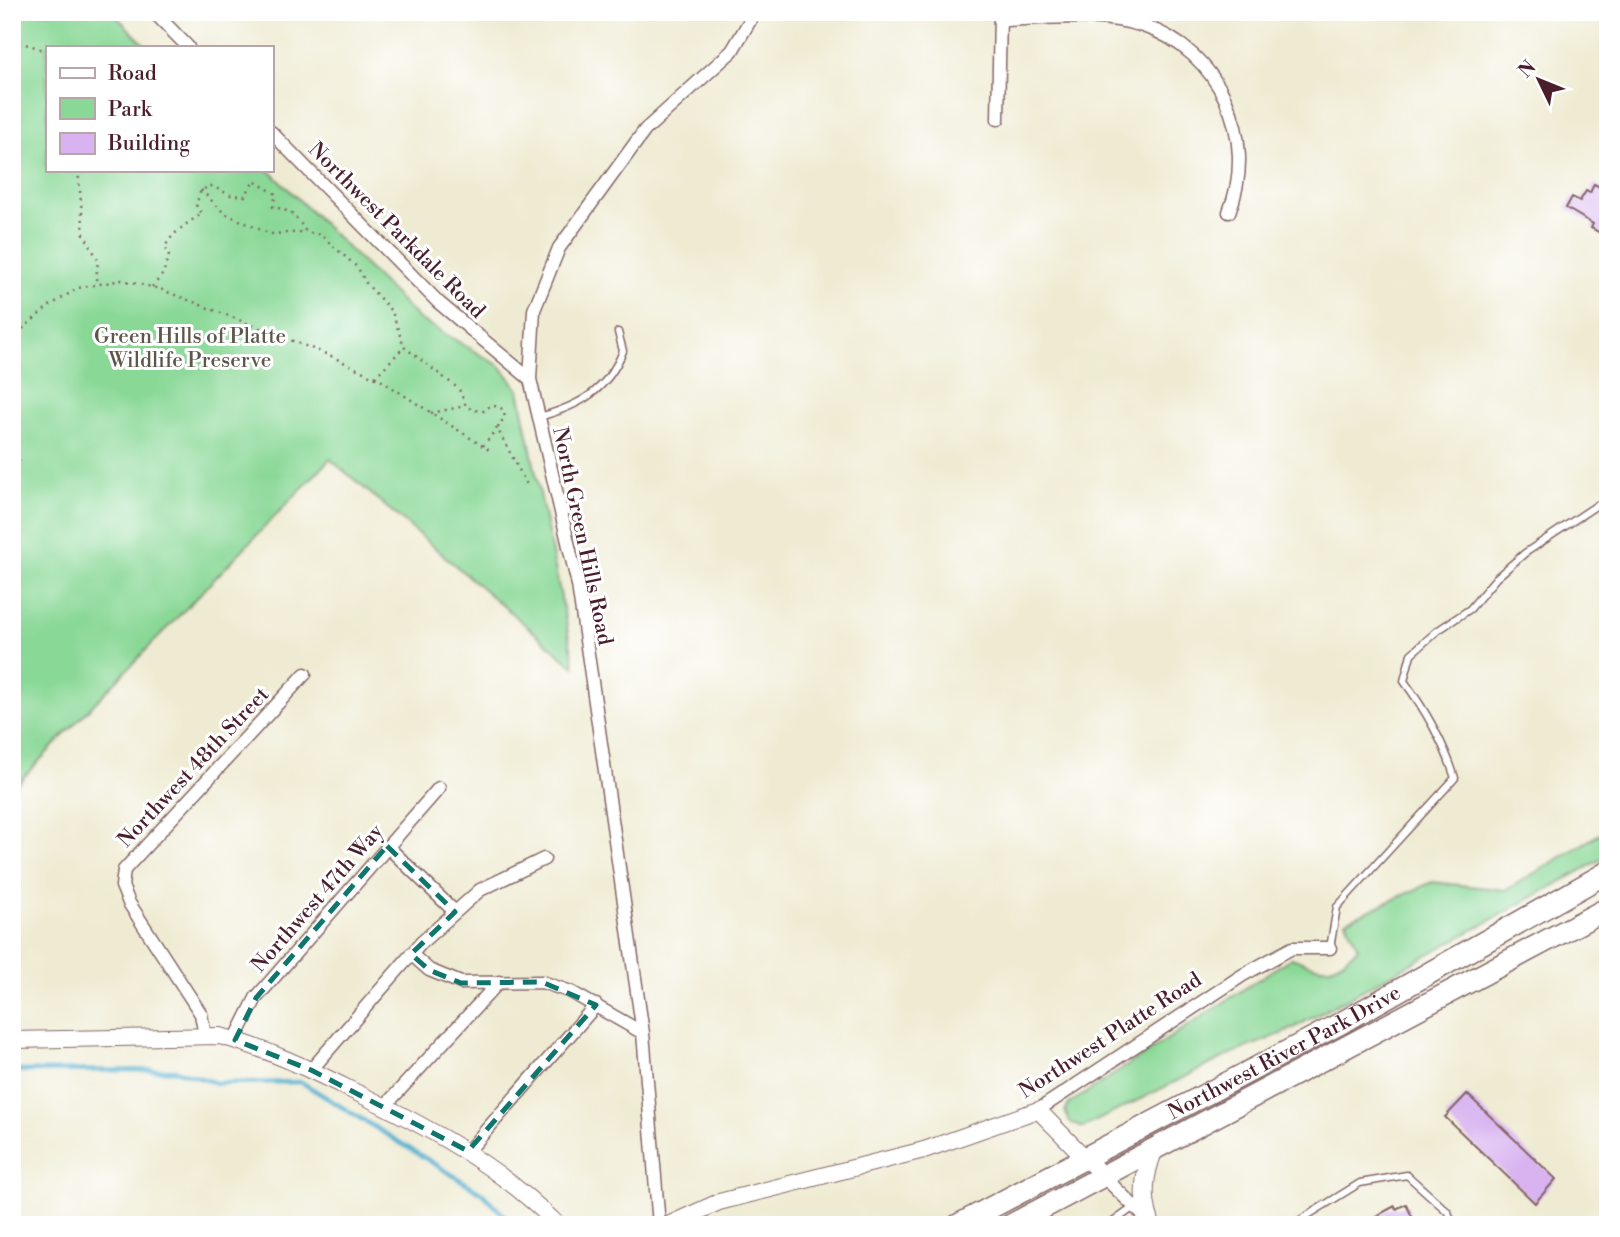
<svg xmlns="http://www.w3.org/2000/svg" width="1620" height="1237" font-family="'Libre Bodoni',serif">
<rect width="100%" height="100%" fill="#fff"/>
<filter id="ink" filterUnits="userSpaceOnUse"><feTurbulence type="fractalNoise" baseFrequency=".0143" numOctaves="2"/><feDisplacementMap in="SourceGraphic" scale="14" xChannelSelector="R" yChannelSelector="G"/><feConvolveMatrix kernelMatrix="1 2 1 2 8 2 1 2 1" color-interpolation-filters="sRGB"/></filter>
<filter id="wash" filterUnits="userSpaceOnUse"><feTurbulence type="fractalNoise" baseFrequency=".00686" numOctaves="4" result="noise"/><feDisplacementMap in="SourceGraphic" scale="28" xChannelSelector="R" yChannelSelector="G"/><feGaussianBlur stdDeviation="1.57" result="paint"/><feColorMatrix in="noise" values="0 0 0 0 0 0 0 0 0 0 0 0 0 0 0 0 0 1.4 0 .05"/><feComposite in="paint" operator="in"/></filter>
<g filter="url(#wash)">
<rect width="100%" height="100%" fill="#efebd3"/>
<!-- green -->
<path fill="#89d896" stroke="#6a7c60" stroke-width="2" d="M12 12H112L147 47H47V170H269L419 319 500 366 519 390 575 667 330 459 12 789Z
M1608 829V856L1288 1031 1231 1054 1082 1128 1070 1122 1065 1111 1069 1104 1291 958C1327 970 1330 974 1358 948L1346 921 1432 882 1506 890Z"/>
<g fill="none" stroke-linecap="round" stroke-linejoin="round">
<!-- stream -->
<path stroke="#4fadce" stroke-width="4.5" d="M12 1071 175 1070 216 1083 301 1082 482 1193 514 1225"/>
</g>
<g id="blocks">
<!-- building -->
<path fill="#d8b3f0" d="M1594 184 1608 191V228L1604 235 1591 228 1593 224 1566 208 1572 197 1580 201 1586 191 1590 193Z
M1467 1094 1556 1179 1535 1203 1445 1117Z
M1406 1204 1416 1225H1359L1395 1206 1396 1209Z"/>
</g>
</g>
<g filter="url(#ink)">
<use href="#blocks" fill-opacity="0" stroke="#846666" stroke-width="2"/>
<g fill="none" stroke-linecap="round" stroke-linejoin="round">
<defs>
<path id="service" d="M539 417C579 406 607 391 623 351L618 332
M1330 948 1337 907 1455 778C1444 743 1426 711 1404 681L1411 654 1437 631 1470 609 1496 578 1525 553 1597 505 1608 502
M1109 1225 1134 1207
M1292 1225 1360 1183 1407 1175 1448 1212 1453 1225"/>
<path id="minor" d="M154 12 188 47
M1000 20C1046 19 1099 11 1143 26 1219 50 1259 138 1229 212
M998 119 1000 13
M271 132 438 302 530 379
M387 846 455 912
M411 954 429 970 461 983 542 982 571 992 643 1033
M205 1036 201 1014 129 903 122 886 124 870 305 674
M235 1040 256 998 439 788
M311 1070 422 942 480 890 544 859
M385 1106 499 982
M1038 1110 1243 975 1292 948H1330
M468 1151 596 1005
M1103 1176 1150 1222
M659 1225 643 1033 578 585 530 379 534 310 559 248 645 130 732 51 755 12"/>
<path id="tertiary" d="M12 1040 220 1036C265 1048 307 1068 349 1089 425 1125 497 1164 558 1225
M668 1225 719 1202 924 1150 1038 1110 1103 1176"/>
<path id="secondary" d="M1150 1222C1141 1196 1144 1174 1154 1149"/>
<g id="primary">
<path id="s1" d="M958 1225 1343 1022 1608 872"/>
<path d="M1011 1225 1608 908"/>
</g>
</defs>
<!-- service casing -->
<use href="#service" stroke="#846666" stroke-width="9"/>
<!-- minor casing -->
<use href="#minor" stroke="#846666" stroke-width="15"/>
<!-- tertiary casing -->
<use href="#tertiary" stroke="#846666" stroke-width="18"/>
<!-- secondary casing -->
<use href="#secondary" stroke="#846666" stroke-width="20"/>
<!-- primary casing -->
<use href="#primary" stroke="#846666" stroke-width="24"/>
<!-- path -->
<path stroke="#846666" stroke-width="2.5" stroke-dasharray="2 5" stroke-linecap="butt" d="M12 43 30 45 47 52
M78 170 84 234 98 260 96 281
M201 190 224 213 270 234 306 232
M152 287 163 274 169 255 165 247C172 233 188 222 202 214L196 205 201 190 211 186 231 195 245 196 254 181 276 194 273 207C291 210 297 217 306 232L321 235 358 268 366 283 392 312 404 347 459 389 466 406 473 410 484 411 491 405 501 408 505 416 497 429
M12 338 48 307 78 288 122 280 160 289 331 356 382 381 492 452
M375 377 404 347
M431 413 465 406
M483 446 497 428 527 485
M12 458 23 462"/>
<!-- service -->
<use href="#service" stroke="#fff" stroke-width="6"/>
<!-- minor -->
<use href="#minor" stroke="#fff" stroke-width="12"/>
<!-- tertiary -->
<use href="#tertiary" stroke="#fff" stroke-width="16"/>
<!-- secondary -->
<use href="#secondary" stroke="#fff" stroke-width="18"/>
<!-- primary -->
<use href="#primary" stroke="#fff" stroke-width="21"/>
</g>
</g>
<!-- marked area -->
<path fill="none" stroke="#0f766e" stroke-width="5" stroke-dasharray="14 9" stroke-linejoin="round" d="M387 846 455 912 411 954 429 970 461 983 542 982 596 1005 468 1151 311 1070 235 1040 256 998Z"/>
<g text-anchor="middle" stroke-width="6" stroke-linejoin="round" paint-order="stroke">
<!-- street labels -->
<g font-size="21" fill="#4a1f2b" stroke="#fff">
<text transform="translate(397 230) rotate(45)" y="7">Northwest Parkdale Road</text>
<text transform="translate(583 536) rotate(78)" y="7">North Green Hills Road</text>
<text transform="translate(193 767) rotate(-47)" y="7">Northwest 48th Street</text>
<text transform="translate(317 898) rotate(-49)" y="7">Northwest 47th Way</text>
<text transform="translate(1110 1035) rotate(-33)" y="7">Northwest Platte Road</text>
<text dy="7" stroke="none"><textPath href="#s1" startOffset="369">Northwest River Park Drive</textPath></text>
</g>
<!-- park labels -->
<g font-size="21" fill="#5d564b" stroke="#fff">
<text x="190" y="343">Green Hills of Platte<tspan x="190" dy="24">Wildlife Preserve</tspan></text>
</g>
</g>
<!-- margin -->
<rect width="1620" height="1237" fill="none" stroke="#fff" stroke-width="42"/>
<!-- legend -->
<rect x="46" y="46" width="228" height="126" fill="#ffffff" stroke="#b7a5aa" stroke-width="2"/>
<rect x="60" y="68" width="35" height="10" fill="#ffffff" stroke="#b7a5aa" stroke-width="2"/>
<text x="108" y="80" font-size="21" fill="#4a1f2b">Road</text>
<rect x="60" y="98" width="35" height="21" fill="#89d896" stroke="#b7a5aa" stroke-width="2"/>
<text x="108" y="116" font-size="21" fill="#4a1f2b">Park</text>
<rect x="60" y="133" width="35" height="21" fill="#d8b3f0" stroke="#b7a5aa" stroke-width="2"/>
<text x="108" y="150" font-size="21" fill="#4a1f2b">Building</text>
<!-- north arrow -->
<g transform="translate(1539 80) rotate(313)" stroke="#ffffff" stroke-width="5" paint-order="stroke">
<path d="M0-5L12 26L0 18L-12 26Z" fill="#4a1f2b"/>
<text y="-10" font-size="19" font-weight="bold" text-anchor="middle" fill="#4a1f2b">N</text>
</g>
</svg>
